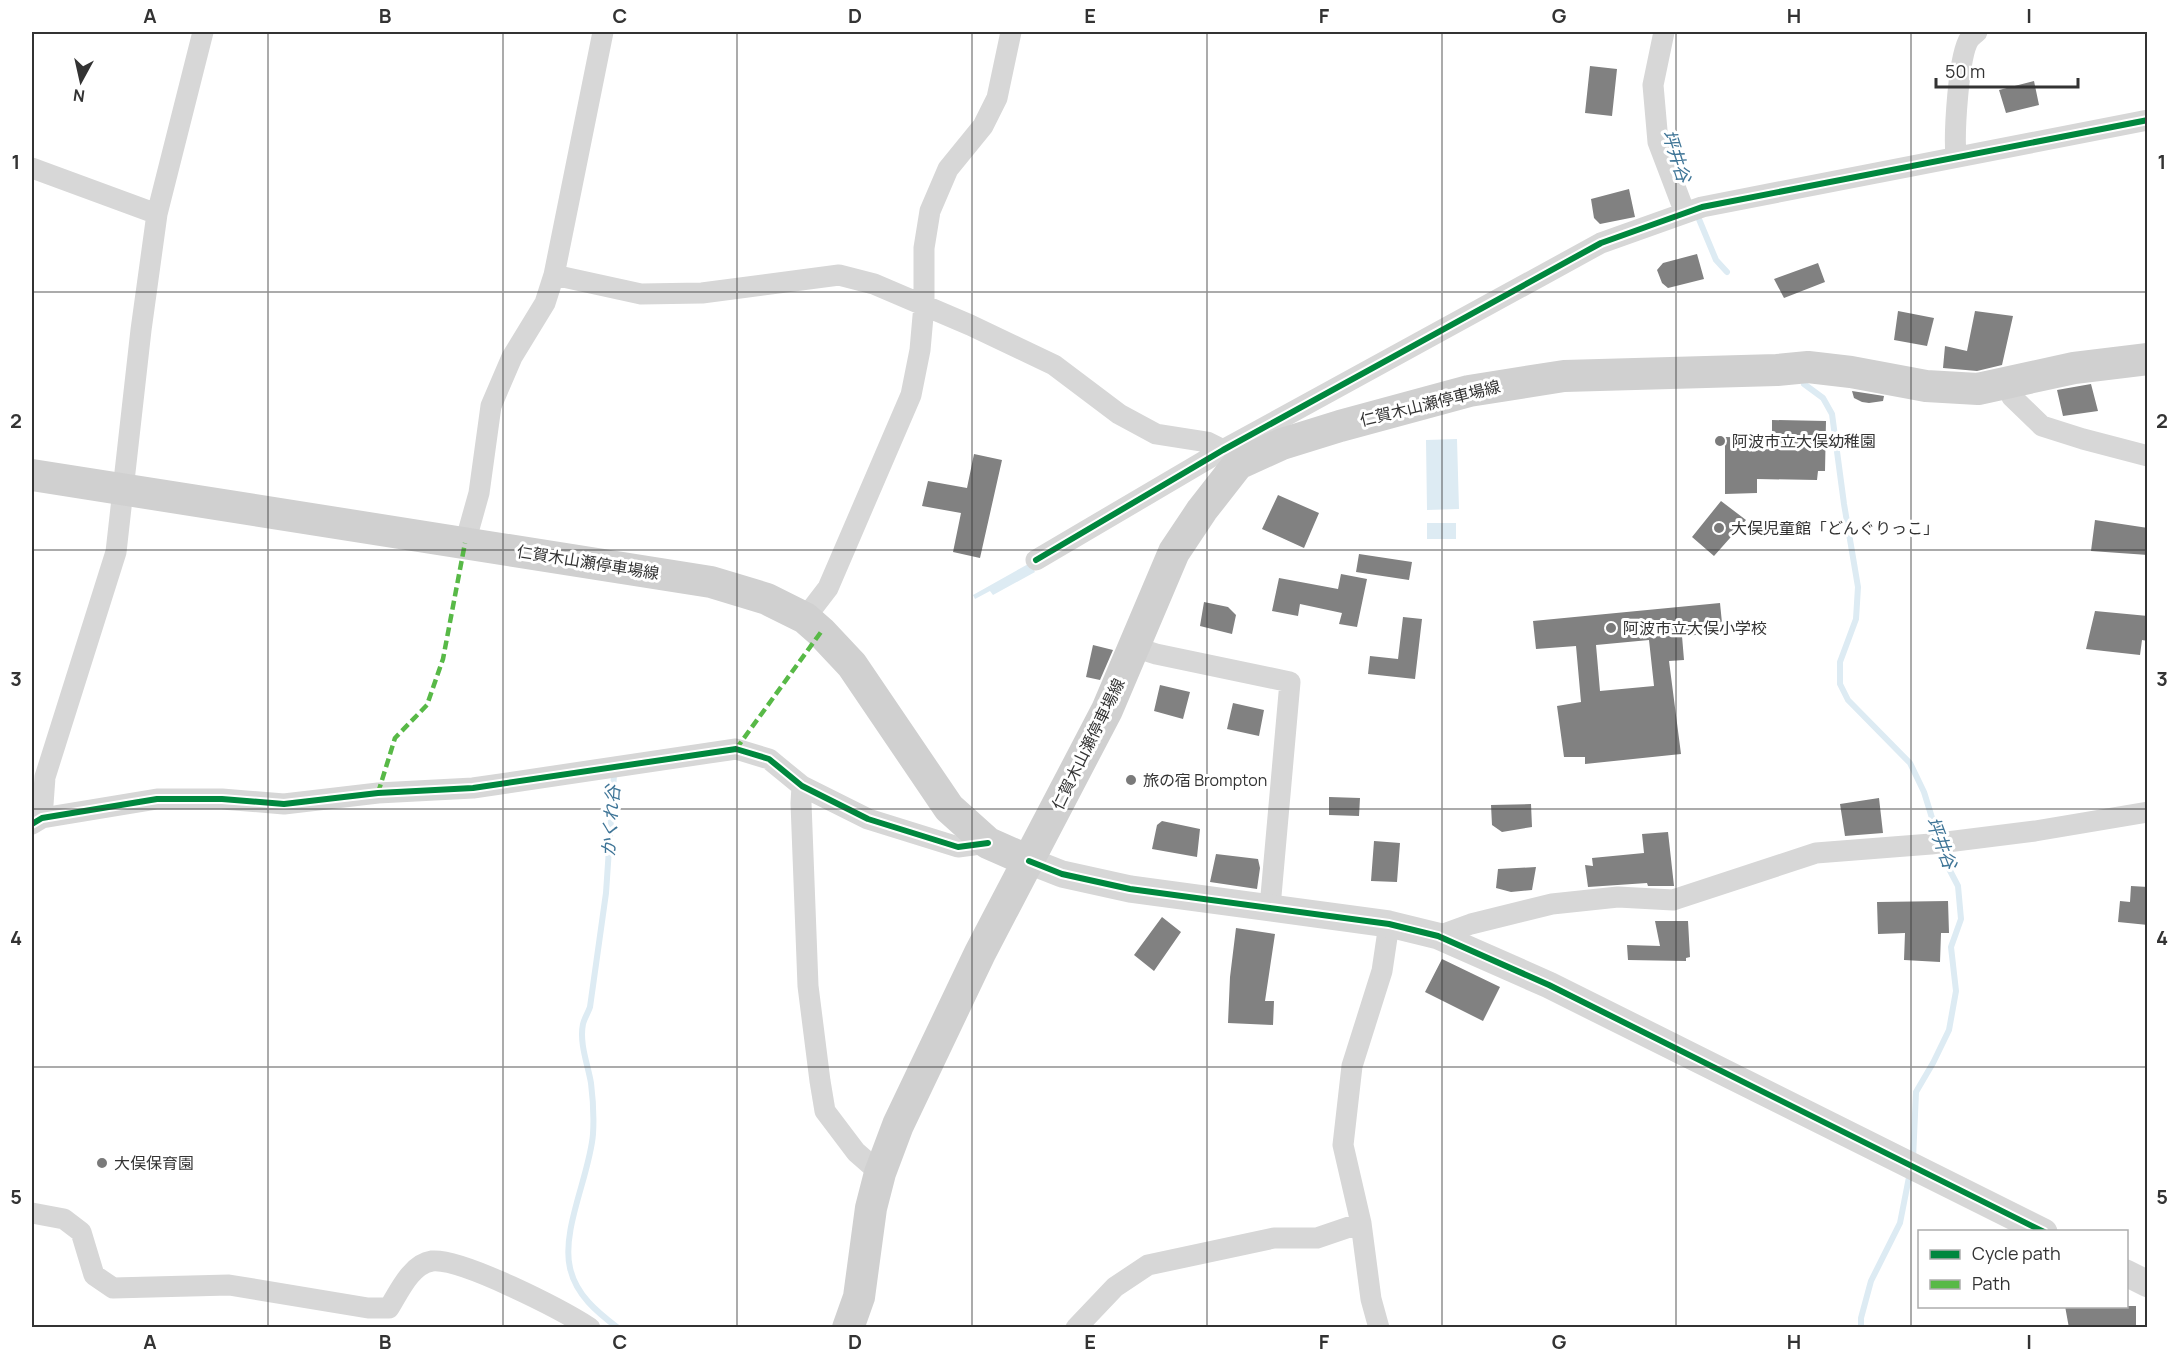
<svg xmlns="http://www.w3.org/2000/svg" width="2179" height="1359" font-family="Manrope,'Noto Sans JP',sans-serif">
<rect width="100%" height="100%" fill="#fff"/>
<!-- water -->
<path fill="#ddebf3" d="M1457 439 1459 509 1427 510 1426 440Z
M1427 523H1456V539H1427Z
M1030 563 1035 572 993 595 990 591 975 599 973 595Z"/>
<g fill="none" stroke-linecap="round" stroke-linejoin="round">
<!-- stream -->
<path stroke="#ddebf3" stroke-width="6" d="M1696 212 1716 260 1727 272
M1804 384 1823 398 1832 414 1844 504 1858 587 1856 619 1840 662V684L1848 700 1910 763 1924 792 1946 863 1958 886 1961 919 1951 947 1956 991 1949 1030 1933 1063 1916 1092 1913 1159
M611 775H614L606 893 590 1007C588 1013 584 1019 583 1024 579 1043 588 1065 591 1083 593 1099 594 1118 593 1134 590 1174 561 1230 570 1268 576 1295 597 1312 618 1328
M1861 1328V1318L1871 1281 1900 1223 1910 1172"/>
</g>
<!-- building -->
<path fill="#818181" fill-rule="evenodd" d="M1590 66 1617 69 1612 116 1585 113Z
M2034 81 2039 105 2006 113 1999 90Z
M1629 189 1635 217 1600 224 1594 218 1591 199Z
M1697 254 1704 279 1668 288 1662 283 1657 270 1663 263Z
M1818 263 1825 282 1784 298 1774 279Z
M1898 311 1934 318 1927 346 1894 340Z
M1975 311 2013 316 2002 365 1977 371 1943 368 1945 346 1967 351Z
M2091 384 2098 411 2063 416 2057 390Z
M1852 391 1884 396 1883 401 1869 403 1862 402 1854 398Z
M1772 420 1826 421 1825 471H1818L1817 480 1757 479V493L1725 494V437L1772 438Z
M974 454 1002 460 980 558 953 552 961 513 922 506 928 481 967 488Z
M1278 495 1319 513 1304 548 1262 529Z
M1721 501 1746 520 1714 556 1692 537Z
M2095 520 2148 528V555L2091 551Z
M1359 554 1412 562 1409 580 1356 572Z
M1341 574 1367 579 1357 627 1339 624 1342 613 1300 604 1298 616 1272 611 1279 578 1338 589Z
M1204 602 1228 607 1236 615 1232 634 1200 626Z
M1720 603 1723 633 1682 636 1684 660 1669 661 1681 754 1585 764V757H1564L1557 706 1581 702 1576 646 1536 649 1533 621ZM1649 640 1654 686 1600 691 1596 645Z
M2095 611 2148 616V641L2142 640 2140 655 2086 649Z
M1403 617 1422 619 1415 679 1368 674 1370 656 1398 659Z
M1093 645 1113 650 1100 680 1086 677Z
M1160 685 1190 692 1183 719 1154 711Z
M1233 703 1264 710 1259 736 1227 729Z
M1329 797 1360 798 1359 816 1329 815Z
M1879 798 1883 833 1845 836 1840 804Z
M1531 804 1532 827 1502 832 1492 825 1491 805Z
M1162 821 1200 829 1197 857 1152 849 1157 825Z
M1668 832 1674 886H1648L1647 883 1588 887 1585 865 1593 866 1592 858 1644 853 1642 834Z
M1374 841 1400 843 1397 882 1371 881Z
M1216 854 1258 859 1260 868 1257 889 1210 882Z
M1536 867 1532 890 1511 892 1496 888 1498 869Z
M2131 886 2148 887V925L2118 922 2120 901 2130 902Z
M1948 901 1949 933H1941L1940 962 1904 960 1905 933 1878 934 1877 902Z
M1162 917 1181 932 1154 971 1134 955Z
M1655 921H1688L1690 957 1686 958V961L1628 960 1627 945 1660 946Z
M1236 928 1275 934 1265 1001H1274L1273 1025 1228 1023 1230 977Z
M1442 959 1500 987 1483 1021 1425 992Z
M2065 1306H2136V1327L2069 1328Z"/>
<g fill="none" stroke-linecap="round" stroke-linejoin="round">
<!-- minor -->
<path stroke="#d7d7d7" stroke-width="21" d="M1664 32 1653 85 1658 142 1685 213
M1956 156C1954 135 1958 54 1970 38 1972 36 1974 34 1977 32
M32 168 157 214
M554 275 641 294 702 293 839 275 874 284 970 325 1054 365 1119 414 1156 434 1207 442 1223 450 1231 458
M2006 383 2012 397 2042 426 2083 439 2148 456
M465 543 479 493 491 406 512 357 545 303 554 275 603 32
M1036 560 1223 450 1601 243 1702 207 2148 120
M805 618 828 588 911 395 920 350 924 305V248L930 211 948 169 983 126 997 98 1011 32
M1134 647 1156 654 1290 682 1270 907
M802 786 801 803 808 986 820 1081 825 1111 856 1152 880 1173
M42 818 45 777 116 552 141 330 157 214 203 32
M32 824 42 818 157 799H222L284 804 378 793 473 788 736 749 769 759 802 786 868 819 958 847 988 843
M1438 936 1471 924 1552 904 1618 897 1673 900 1816 853 1931 844 2035 831 2148 812
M32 1213 64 1219 81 1232 94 1275 113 1288 229 1285 368 1308H389C399 1292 411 1264 432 1261 462 1258 562 1310 590 1328
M1076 1328 1115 1287 1148 1265 1274 1238H1317L1361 1223
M1379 1328 1371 1299 1361 1223 1343 1145 1352 1066 1382 971 1389 924"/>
<!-- tertiary -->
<path stroke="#d7d7d7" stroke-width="27" d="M1029 861 1062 874 1130 889 1389 924 1438 936 1549 985 2044 1232
M2126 1273 2148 1284"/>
<!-- secondary -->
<path stroke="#d0d0d0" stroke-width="32" d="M32 475 711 582 767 599 805 618 821 632 852 665 949 808 988 843 1029 861
M848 1328 859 1297 871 1208 880 1173 898 1125 980 953 1107 710 1174 552 1202 510 1238 464 1282 444 1340 426 1469 391 1564 376 1777 370 1808 367 1851 372 1926 386 1978 389 2074 368 2148 359"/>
<!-- quiet -->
<path stroke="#58b947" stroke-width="4.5" stroke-dasharray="9 4.5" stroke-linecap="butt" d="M736 749 821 632
M378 793 395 738 427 705 443 659 465 543"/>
<defs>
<path id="cycleway" d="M1036 560 1223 450 1601 243 1702 207 2148 120
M32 824 42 818 157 799H222L284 804 378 793 473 788 736 749 769 759 802 786 868 819 958 847 988 843
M1029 861 1062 874 1130 889 1389 924 1438 936 1549 985 2044 1232"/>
</defs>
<!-- cycleway casing -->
<use href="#cycleway" stroke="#fff" stroke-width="10"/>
<!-- cycleway -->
<use href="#cycleway" stroke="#00873e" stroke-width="6"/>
</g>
<!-- grid -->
<path fill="none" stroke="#333" stroke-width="1.5" stroke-opacity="0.55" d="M268 32V1328M503 32V1328M737 32V1328M972 32V1328M1207 32V1328M1442 32V1328M1676 32V1328M1911 32V1328M32 292H2148M32 550H2148M32 809H2148M32 1067H2148"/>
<!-- markers -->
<g fill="#7a7a7a" stroke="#fff" stroke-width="2">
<circle cx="1720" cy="441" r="6"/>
<circle cx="1719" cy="528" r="6"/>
<circle cx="1611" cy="628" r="6"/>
<circle cx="1131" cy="780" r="6"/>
<circle cx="102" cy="1163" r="6"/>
</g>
<g text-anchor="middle" stroke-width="6" stroke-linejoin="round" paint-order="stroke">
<!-- street labels -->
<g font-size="16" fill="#333" stroke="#fff">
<text transform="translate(1430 403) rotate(-14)" y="6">仁賀木山瀬停車場線</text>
<text transform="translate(588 562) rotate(9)" y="6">仁賀木山瀬停車場線</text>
<text transform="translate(1088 744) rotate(-64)" y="6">仁賀木山瀬停車場線</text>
</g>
<!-- poi labels -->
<g font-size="16" fill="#333" stroke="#fff" text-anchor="start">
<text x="1732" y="447">阿波市立大俣幼稚園</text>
<text x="1731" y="534">大俣児童館「どんぐりっこ」</text>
<text x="1623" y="634">阿波市立大俣小学校</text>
<text x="1143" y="786">旅の宿 Brompton</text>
<text x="114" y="1169">大俣保育園</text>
</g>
<!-- water labels -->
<g font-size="18" font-style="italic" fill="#3f7597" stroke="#fff">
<text transform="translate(1676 156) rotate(72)" y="6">坪井谷</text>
<text transform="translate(611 821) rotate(-86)" y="6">かくれ谷</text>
<text transform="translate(1941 843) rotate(69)" y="6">坪井谷</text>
</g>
</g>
<!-- border -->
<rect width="2179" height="1359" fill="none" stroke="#ffffff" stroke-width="66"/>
<!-- legend -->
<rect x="1918" y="1230" width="210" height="78" fill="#ffffff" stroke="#adadad" stroke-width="1.5"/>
<rect x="1930" y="1250" width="30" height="9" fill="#00873e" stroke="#adadad" stroke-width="1.5"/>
<text x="1972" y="1260" font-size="18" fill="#333333">Cycle path</text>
<rect x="1930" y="1280" width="30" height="9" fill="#58b947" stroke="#adadad" stroke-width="1.5"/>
<text x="1972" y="1290" font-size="18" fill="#333333">Path</text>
<!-- north arrow -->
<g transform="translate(81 81) rotate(188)" stroke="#ffffff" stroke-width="4.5" paint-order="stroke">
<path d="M0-4.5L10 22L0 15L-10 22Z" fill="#333333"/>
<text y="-9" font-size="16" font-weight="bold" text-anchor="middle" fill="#333333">N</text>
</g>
<!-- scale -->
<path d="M1936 78v9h142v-9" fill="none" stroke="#333333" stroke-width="3"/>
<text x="1945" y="78" font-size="18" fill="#333333" stroke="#ffffff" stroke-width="4.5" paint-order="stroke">50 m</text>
<rect x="33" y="33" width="2113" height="1293" fill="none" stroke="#333" stroke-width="2"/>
<g font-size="20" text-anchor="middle" font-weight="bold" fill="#333">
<text x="150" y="23">A</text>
<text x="385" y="23">B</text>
<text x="620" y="23">C</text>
<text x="855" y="23">D</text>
<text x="1090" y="23">E</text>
<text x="1324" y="23">F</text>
<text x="1559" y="23">G</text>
<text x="1794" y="23">H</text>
<text x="2029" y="23">I</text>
<text x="16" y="169">1</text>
<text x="2162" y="169">1</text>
<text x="16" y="428">2</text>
<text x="2162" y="428">2</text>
<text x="16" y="686">3</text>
<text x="2162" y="686">3</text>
<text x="16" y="945">4</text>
<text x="2162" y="945">4</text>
<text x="16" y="1204">5</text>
<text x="2162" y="1204">5</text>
<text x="150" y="1349">A</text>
<text x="385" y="1349">B</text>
<text x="620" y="1349">C</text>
<text x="855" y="1349">D</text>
<text x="1090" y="1349">E</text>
<text x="1324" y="1349">F</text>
<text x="1559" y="1349">G</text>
<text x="1794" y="1349">H</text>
<text x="2029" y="1349">I</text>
</g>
</svg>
